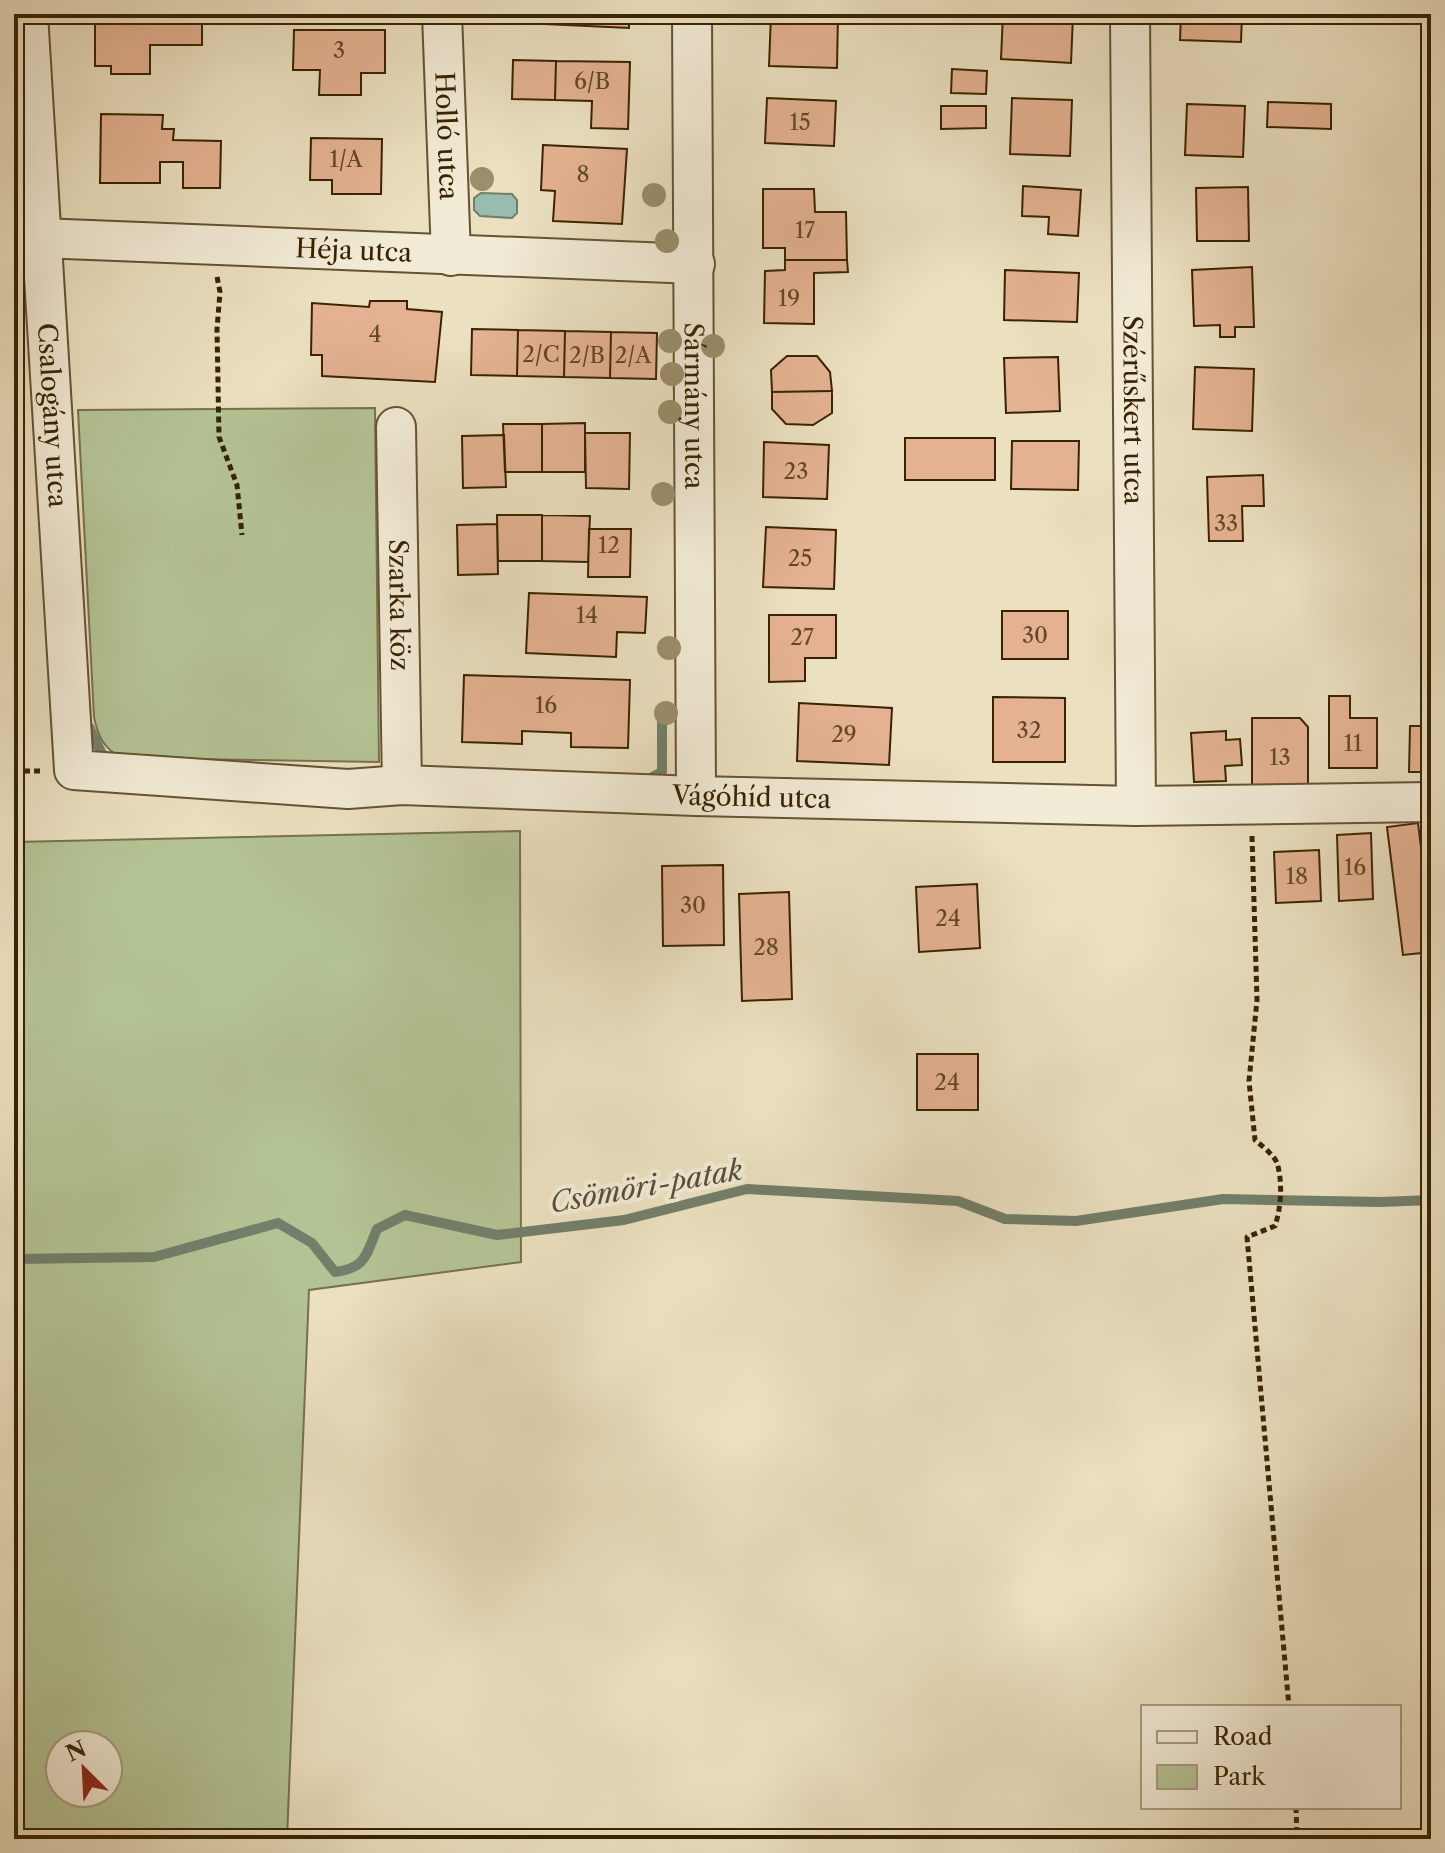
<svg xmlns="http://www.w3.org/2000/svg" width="1445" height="1853" font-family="'Libre Caslon Text',serif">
<rect width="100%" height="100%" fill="#ebe0c0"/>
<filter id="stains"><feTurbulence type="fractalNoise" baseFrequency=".0025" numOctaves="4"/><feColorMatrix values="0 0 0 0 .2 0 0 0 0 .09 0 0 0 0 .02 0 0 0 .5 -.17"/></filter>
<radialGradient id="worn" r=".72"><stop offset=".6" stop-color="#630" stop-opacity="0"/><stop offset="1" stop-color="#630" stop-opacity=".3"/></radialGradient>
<!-- green -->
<path fill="#b4c395" stroke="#76734b" stroke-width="2" fill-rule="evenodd" d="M375 408 379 762 121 758C104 748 98 737 94 717L78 410Z
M520 831 521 1262 309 1290 287 1839H14V842ZM60 1745H108V1793H60Z"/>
<!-- water -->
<path fill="#98bdb0" stroke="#727f6a" stroke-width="2" d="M481 193 512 194 517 200V213L512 218 480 216 474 210V198Z"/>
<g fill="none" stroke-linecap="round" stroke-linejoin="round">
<!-- stream -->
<path stroke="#727f6a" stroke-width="10" d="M89 727 102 754 111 759
M647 780 662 772V718L690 716
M14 1259 154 1257 278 1223 312 1243 335 1272C366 1268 366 1255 377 1229L405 1215 497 1235 624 1220 747 1189 958 1201 1005 1219 1076 1221 1223 1199 1381 1202 1431 1200"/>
</g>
<!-- building -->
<path fill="#e4b292" stroke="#392301" stroke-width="2" d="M95 14H202V45H150V74H111V66H95Z
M629 14V28L545 24 543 14Z
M771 14 838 15 837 68 769 66Z
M1003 14 1073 16 1071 63 1001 59Z
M1181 14H1242L1241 42 1180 40Z
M294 30H385V73H361V95H319L320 70H293Z
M513 60 556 61 555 100 512 99Z
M556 61 630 62 628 129 591 128 592 101 555 100Z
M952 69 987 71 986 94 951 93Z
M767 98 836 101 834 146 765 143Z
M1012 98 1072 100 1070 156 1010 154Z
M1268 102 1331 104V129L1267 127Z
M1187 104 1245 106 1243 157 1185 155Z
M941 106H986V128L941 129Z
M101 114 163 115 162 129H174L173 140 221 141 220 188H183V162H160V183H100Z
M311 138 382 139 381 194H332V180H310Z
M543 145 627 149 622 224 553 221 555 191 541 190Z
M1023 186 1081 190 1078 236 1048 234 1049 217 1022 216Z
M1248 187 1249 241H1197L1196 188Z
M763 189H814L815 212H846L847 260H785V248H763Z
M785 260H847L848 272 814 273V324L764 323 765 271 785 270Z
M1252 267 1254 327H1235V337H1220V325L1194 326 1192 270Z
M1005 270 1079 273 1077 322 1004 320Z
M370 301H407V309L442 312 435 382 322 376V355H311L312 303 369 307Z
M472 329 518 330 517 376 471 375Z
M518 330 565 331 564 377 517 376Z
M565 331 611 332 610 378 564 377Z
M611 332 657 333 656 379 610 378Z
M787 356H817L830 372 832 391 772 392 771 370Z
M1058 357 1060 411 1006 413 1004 358Z
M1195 367 1254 369 1252 431 1193 429Z
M832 391V413L813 425 786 424 772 409V392Z
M585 423V472H542V424Z
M503 424H542V472H505Z
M585 433H630L629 489 586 488Z
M504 435 506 487 463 488 462 436Z
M905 438H995V480H905Z
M1012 441H1079L1078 490 1011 489Z
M764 442 829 445 827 499 763 497Z
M1263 475 1264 506H1242L1243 541H1209L1207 477Z
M497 515H542V561H498Z
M542 515 590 516 588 562 542 561Z
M497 524 498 574 458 575 457 525Z
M766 527 836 530 834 589 763 587Z
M589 529H631L630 577H588Z
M529 593 647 597 645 633 617 632 616 657 526 653Z
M1002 611H1068V659H1002Z
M769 615H836V658H805V681L769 682Z
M464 675 630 680 628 748 571 747V733L522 731V744L462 742Z
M1329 696H1350V718H1377V768H1329Z
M993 697 1065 698V762H993Z
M799 703 892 708 889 765 797 761Z
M1252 718H1300L1308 727V787L1252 786Z
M1410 726H1431V772H1409Z
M1226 731V740L1240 739 1242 765 1225 766 1226 781 1194 782 1191 733Z
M1418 823 1431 930V952L1403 955 1387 827Z
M1371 833 1373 899 1339 901 1337 835Z
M1319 850 1321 901 1276 903 1274 852Z
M723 865 724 945 663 946 662 866Z
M977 884 980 948 919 952 916 887Z
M789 892 792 999 742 1001 739 894Z
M917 1054H978V1110H917Z"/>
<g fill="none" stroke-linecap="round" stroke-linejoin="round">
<defs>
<g id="street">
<path id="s1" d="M28 14 74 770 348 789 402 785 696 796 1136 806 1431 802"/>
<path id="s2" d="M442 14 451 256"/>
<path id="s3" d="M692 14 696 796"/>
<path id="s4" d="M1130 14 1136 806"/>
<path id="s5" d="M14 237 695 264"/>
<path id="s6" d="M396 427 402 785"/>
</g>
</defs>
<!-- street casing -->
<use href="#street" stroke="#665231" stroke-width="42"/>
<!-- path -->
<path stroke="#392301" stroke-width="5" stroke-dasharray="6 4" stroke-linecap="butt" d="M217 277 220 292 217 329 219 437 237 485 242 535
M14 771H41
M1252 836 1257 1000 1249 1081 1255 1140C1262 1146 1274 1155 1277 1163 1283 1182 1281 1208 1275 1226L1247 1237 1289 1707
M1296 1807 1297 1839"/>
<!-- street -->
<use href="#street" stroke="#f2ebd6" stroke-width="38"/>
</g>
<!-- trees -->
<g fill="#9a8e6b">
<circle cx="482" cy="179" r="12"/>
<circle cx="654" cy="195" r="12"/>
<circle cx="667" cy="241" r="12"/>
<circle cx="670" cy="341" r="12"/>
<circle cx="713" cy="346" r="12"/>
<circle cx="672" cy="374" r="12"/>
<circle cx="670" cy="412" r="12"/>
<circle cx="663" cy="494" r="12"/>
<circle cx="669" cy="648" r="12"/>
<circle cx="666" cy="713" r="12"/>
</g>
<g text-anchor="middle" stroke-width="8" stroke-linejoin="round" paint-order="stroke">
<!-- number labels -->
<g font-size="22" fill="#644725">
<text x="339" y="58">3</text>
<text x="592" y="89">6/B</text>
<text x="800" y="130">15</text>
<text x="346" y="167">1/A</text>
<text x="583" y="182">8</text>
<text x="805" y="238">17</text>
<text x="789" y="306">19</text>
<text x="375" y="342">4</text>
<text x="541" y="362">2/C</text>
<text x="587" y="363">2/B</text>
<text x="633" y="363">2/A</text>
<text x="796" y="479">23</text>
<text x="1226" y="531">33</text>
<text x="609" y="553">12</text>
<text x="800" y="566">25</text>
<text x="587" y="623">14</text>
<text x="1035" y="643">30</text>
<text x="802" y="645">27</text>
<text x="546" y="713">16</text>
<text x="1029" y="738">32</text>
<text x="844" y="742">29</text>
<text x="1353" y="751">11</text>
<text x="1280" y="765">13</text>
<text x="1355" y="875">16</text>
<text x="1297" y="884">18</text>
<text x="693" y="913">30</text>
<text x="948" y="926">24</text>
<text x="766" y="955">28</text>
<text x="947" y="1090">24</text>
</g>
<!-- street labels -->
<g font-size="26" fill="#392301" stroke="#f2ebd6">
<text dy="9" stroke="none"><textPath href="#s2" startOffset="122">Holló utca</textPath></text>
<text dy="9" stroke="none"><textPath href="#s5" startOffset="340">Héja utca</textPath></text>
<text dy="9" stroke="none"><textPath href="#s3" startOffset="392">Sármány utca</textPath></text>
<text dy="9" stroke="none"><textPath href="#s4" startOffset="396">Szérűskert utca</textPath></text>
<text dy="9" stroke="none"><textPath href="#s1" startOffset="402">Csalogány utca</textPath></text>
<text dy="9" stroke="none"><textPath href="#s6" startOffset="178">Szarka köz</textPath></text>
<text dy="9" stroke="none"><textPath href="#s1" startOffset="1436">Vágóhíd utca</textPath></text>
</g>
<!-- water labels -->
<g font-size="28" font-style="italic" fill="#565136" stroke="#f2ebd6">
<text transform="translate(646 1186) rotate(-10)" y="10">Csömöri-patak</text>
</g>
</g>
<!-- margin -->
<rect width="1445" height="1853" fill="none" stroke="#ebe0c0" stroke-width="48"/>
<rect x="16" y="16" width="1413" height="1821" fill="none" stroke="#392301" stroke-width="4"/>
<rect x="24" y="24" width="1397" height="1805" fill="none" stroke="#392301" stroke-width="2"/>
<!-- legend -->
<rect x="1141" y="1705" width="260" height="104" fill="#f2ebd6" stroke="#a89b81" stroke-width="2"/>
<rect x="1157" y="1731" width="40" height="12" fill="#f2ebd6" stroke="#a89b81" stroke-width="2"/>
<text x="1213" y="1745" font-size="24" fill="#392301">Road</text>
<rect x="1157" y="1765" width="40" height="24" fill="#b4c395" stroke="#a89b81" stroke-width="2"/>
<text x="1213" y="1785" font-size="24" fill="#392301">Park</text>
<!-- north arrow -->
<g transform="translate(84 1769) rotate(336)"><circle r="38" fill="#f2ebd6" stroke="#a89b81" stroke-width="2"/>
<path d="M0-6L14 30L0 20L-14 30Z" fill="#8f2418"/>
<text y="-12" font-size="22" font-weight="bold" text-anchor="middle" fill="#392301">N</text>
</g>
<rect width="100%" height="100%" filter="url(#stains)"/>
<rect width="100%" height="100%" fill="url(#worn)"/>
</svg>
